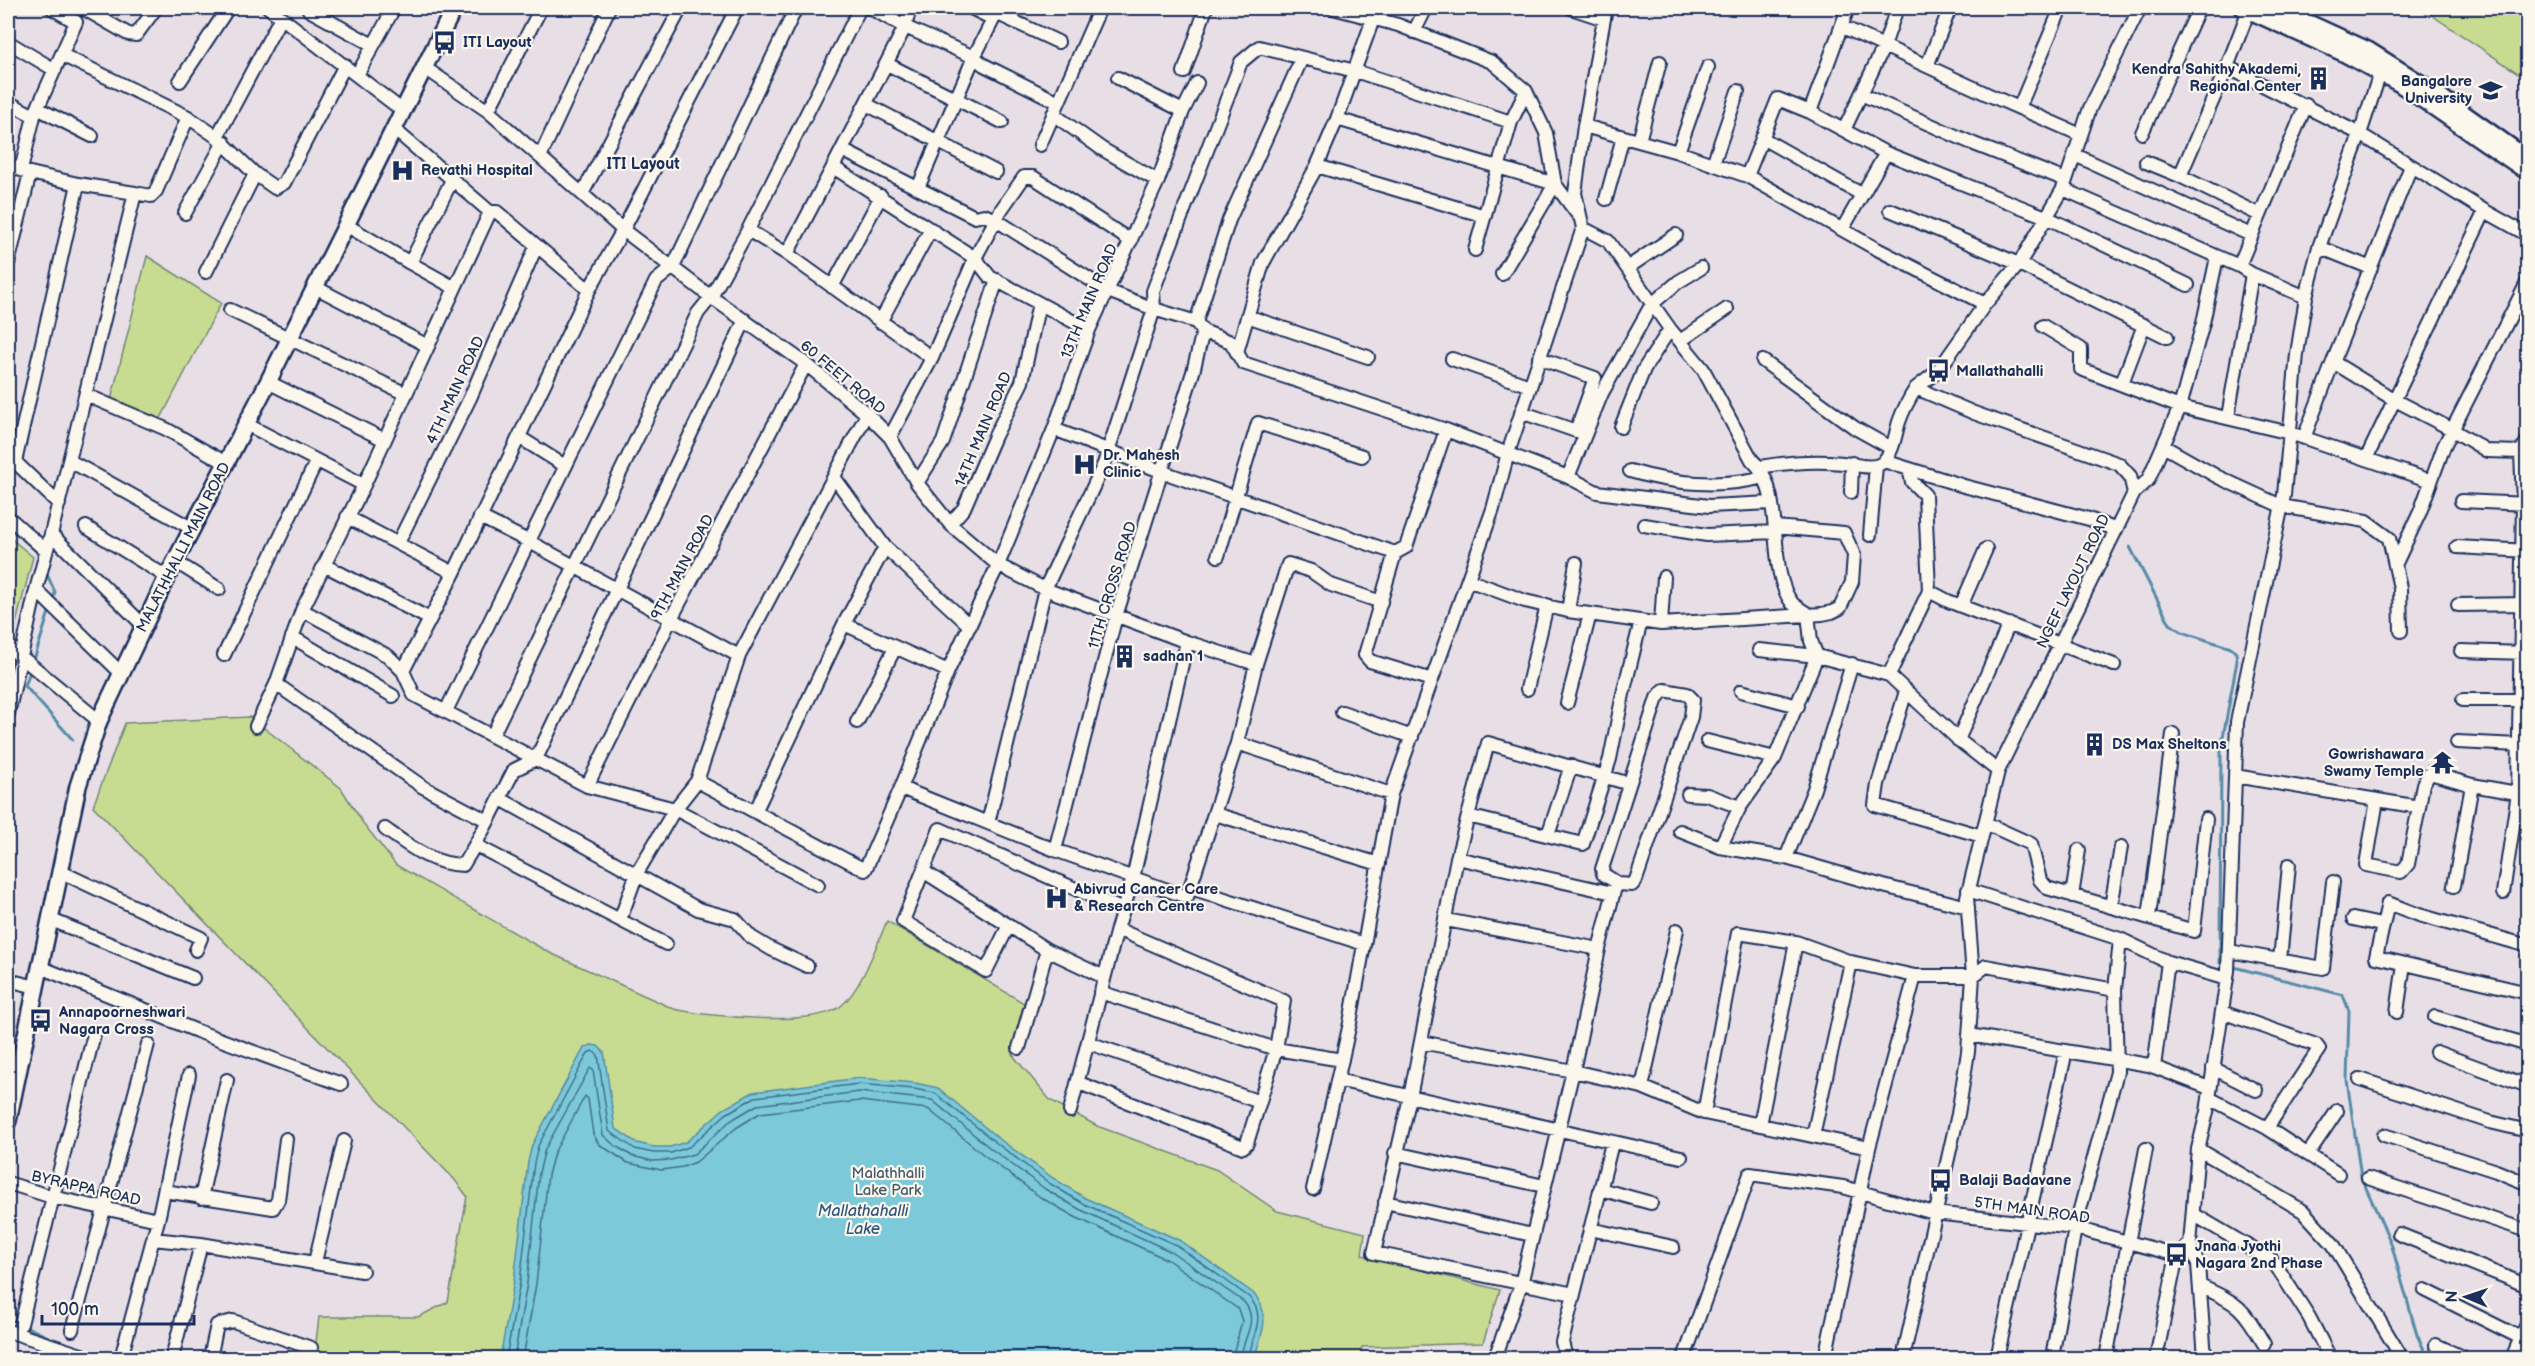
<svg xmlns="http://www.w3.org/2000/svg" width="2535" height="1366" font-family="'Balsamiq Sans',sans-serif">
<rect width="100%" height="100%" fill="#e8dfe6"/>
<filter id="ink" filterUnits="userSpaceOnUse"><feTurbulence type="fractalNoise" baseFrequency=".0167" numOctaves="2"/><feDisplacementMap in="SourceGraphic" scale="12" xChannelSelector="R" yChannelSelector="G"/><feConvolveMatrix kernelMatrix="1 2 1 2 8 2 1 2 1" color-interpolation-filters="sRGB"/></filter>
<g filter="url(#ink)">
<!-- green -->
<path fill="#c8dc91" stroke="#728678" stroke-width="1.5" d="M2421 8H2527V79Z
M147 256 221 303 159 422 111 400Z
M8 536 33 557 11 643 8 640Z
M250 717 341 788 363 823 396 865 548 952 674 1009C707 1017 816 1027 841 1006 861 990 877 944 887 921L1024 1003 1012 1054 1050 1100 1097 1126 1217 1170 1277 1211 1365 1233 1362 1255 1500 1290 1483 1343 1362 1347 1360 1358H314L319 1317H418L448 1302 467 1196 454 1179 93 806 125 723Z"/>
<!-- water -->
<path fill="#7bc9d9" stroke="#558ba8" stroke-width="1.5" d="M591 1045 598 1046 604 1052 615 1128 637 1143 654 1147H670L686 1142 722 1110 753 1092 859 1078 915 1083 938 1088 998 1138 1053 1178 1085 1198 1179 1240 1253 1293C1272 1313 1262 1335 1254 1358H500L514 1281 528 1162 532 1145 584 1048Z"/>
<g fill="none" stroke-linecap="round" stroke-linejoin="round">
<!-- shore -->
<path stroke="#416d8f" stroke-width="1.5" d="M506 1358 520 1282 534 1163 538 1146 588 1053 592 1051 598 1055 609 1131 635 1149 653 1153H671L689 1147 726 1114 755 1097 859 1084 914 1089 935 1093 995 1142 1049 1183 1082 1203 1176 1245 1249 1297C1268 1317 1251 1336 1249 1358
M514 1358 527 1283 539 1173 545 1149 590 1068 593 1070 603 1135 614 1145 632 1156 652 1161 671 1160 694 1154 730 1121 757 1105 859 1092 932 1100 990 1148 1045 1189 1079 1209 1172 1252 1244 1302C1260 1321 1242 1338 1241 1358
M523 1358 536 1284 548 1175 554 1153 585 1096 588 1099 593 1134 599 1144 628 1163 661 1170 683 1167 696 1162 736 1128 760 1113 860 1101 928 1109 984 1155 1040 1197 1075 1217 1168 1260 1238 1309 1242 1321 1232 1358"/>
<!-- stream -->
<path stroke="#558ba8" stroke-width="3" d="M8 526 36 551 40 559
M2130 547 2170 624 2182 632 2231 648 2236 653 2237 661 2221 748 2220 963 2224 964
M45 570 55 592 53 600
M33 663 50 609
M31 669 25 686 73 740
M2230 966 2343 995 2349 1011 2347 1080 2361 1177 2391 1243 2417 1335 2428 1358
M8 1318 17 1323
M23 1325 55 1340"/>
<defs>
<path id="minor" d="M83 8 128 34 136 35 156 8
M269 8 403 111
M870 8 905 27 833 167 975 258 990 277 1089 330
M910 8 905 27 974 57 984 65 1058 102
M971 8 993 19
M1333 8 1398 25 1492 62 1526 91 1546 133 1555 184 1578 215
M1571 8 1604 19
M309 10 373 45
M2249 10 2227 67 2360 134 2380 73
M996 13 1058 42
M1843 27 1987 94 2081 135
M1414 32 1426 8
M8 42 55 70
M62 55 188 117 217 137 281 17
M887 64 1002 122
M1927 66 1950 8
M2227 67 2180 176 2260 215
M425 68 488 111 623 230 711 297 806 364 867 414 890 437 917 483 950 524 998 565 1045 589 1187 642 1256 664
M1184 72 1206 8
M357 75 394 8
M1118 78 1183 111
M180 81 228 8
M1861 94 1974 144 2066 180
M8 102 34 116
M866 104 996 172
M2019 108 2061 8
M39 109 92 136
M488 111 541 8
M1810 112 1848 8
M1053 114 1102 149 1158 181
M1337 119 1555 184 1502 274
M1511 122 1526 91
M1584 126 1678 152 1747 176 1873 247 1985 304
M395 130 490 212
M1844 130 1884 46 1897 8
M2142 133 2199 8
M217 137 255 174 275 188 284 183 345 65
M1762 138 1861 194
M1639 141 1660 62
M1040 145 1100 8
M842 150 975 217 984 215 996 220 1108 291 1154 309 1196 322 1203 331 1231 342 1243 363 1446 430 1568 477 1597 492 1709 506 1771 503
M1678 152 1708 67
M1886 153 2046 217 2188 285
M2075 155 2251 235
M540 157 609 8
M2146 162 2180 176
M8 164 21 170
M1713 164 1738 91
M1317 166 1485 216
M30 173 21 170 34 116 76 22 52 8
M1747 176 1778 99 1810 112 1886 153 1843 228
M452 180 410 263 455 288
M918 188 974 57 999 8
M2063 189 2239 266
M135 193 151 196 156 191 188 117
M582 194 681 8
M1606 199 1623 137
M1890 210 2019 264 2167 337
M185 213 224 142
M346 225 410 263
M1583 228 1608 241 1670 329 1703 369 1752 460C1787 491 1765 568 1792 603 1796 607 1803 611 1808 614L1811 641 1817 656 1889 675 1961 742 1998 771
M748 230 787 254 932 358
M2319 247 2371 268
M787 254 833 167
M8 264 30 173 78 184 135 193 51 534
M1627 268 1676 235
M206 272 255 174
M2252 274 2306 297
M315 287 428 346
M832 287 881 196
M589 290 497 212H490L364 485 302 610 388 656 403 671 414 695 587 786 675 809 818 885
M230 310 406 394
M1247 316 1368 357
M880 322 931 229
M1196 322 1229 220 1302 58
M2043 326 2081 349V369L2180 407 2203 323 2217 257
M1680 341 1727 309
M1237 352 1263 263 1317 166 1337 119 1377 8
M1452 359 1530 386
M1763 361 1855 428 1891 448
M2333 362 2411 166
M268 382 385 440
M2122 383 2144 325
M86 395 166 429 226 463
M1521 412 1576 431 1595 378 1539 358
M2228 417 2252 274 2239 266 2306 105
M246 424 364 485
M1621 427 1644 369 1670 329
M1054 429 1163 472 1395 553 1406 547 1446 430
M519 437 565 466
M890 437 932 358 975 258 1001 210 1024 177H1033L1131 241
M2304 438 2333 362 2393 399 2453 430 2487 451 2521 452
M2163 446 2218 477 2281 506 2366 521 2389 538 2400 588 2401 631
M8 455 59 504
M2366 459 2485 211
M70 461 193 529
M1884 461 1964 486 2089 519 2114 529
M15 462 78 184
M1760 467C1795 461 1828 459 1862 466 1870 467 1879 467 1884 461 1894 450 1895 435 1899 422 1903 410 1909 399 1916 388
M1909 469 1912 482 1925 495 1929 591
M1630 471C1673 484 1721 488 1764 477
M834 477 885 547 970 626
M1568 477 1602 393 1652 304 1678 282 1701 268
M917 483 943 442 997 280
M1851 492 1852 463
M2134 493 2148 480 2180 407 2290 433 2431 481
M2461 501 2528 504
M8 517 45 550
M347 517 454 573
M480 517 528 541 739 656
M950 524 964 508 995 436 1022 382 1039 303
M1644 525 1707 535 1776 532
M86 527 167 577
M1870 535 1876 466
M398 543 470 398 536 247
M2457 547 2528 551
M1395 553 1365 655 1370 661 1432 680
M1218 556 1258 423 1362 456
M176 562 219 589
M2396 563 2420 512 2444 446 2528 281
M324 565 430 619
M1468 580 1525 601 1568 611 1661 624 1822 614 1832 612 1840 608 1852 582 1854 555 1844 533 1775 527
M36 590 121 673
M1381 602 1331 585 1311 571 1288 564 1256 664 1237 743 1391 794
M2458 605 2526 604
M1961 606 1986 549
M302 610 276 684 423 787 488 821 514 770 536 759 745 320
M1568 611 1576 563
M844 624 948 671
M1661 624 1664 577
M292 637 393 696
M8 646 99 721
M2461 651 2525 653
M224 655 316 462
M403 671 454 573 589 290 623 230 737 8
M1889 675 1929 591 1948 601 2114 665
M1527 689 1547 605
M1664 690 1687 694 1693 700 1691 717 1636 880 1632 885 1619 884 1603 874 1602 869 1657 698Z
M1741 691 1798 706
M1906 691 1878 784 1875 805 1982 836
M2463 700H2526
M1567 703 1590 614
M446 711 656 281 673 267 796 8
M1342 712 1412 737
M8 714 36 590 51 534 143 625
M857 722 895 648
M256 726 276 684
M492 736 698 313 711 297 748 230 860 8
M1958 740 2009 624
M1707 741 1775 758
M2457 742 2519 745
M2235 776 2419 807 2423 784 2430 773 2472 785 2528 795
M697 781 865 870 901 788 948 671 998 565 1054 429 1089 330 1158 181 1183 111 1197 83
M587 786 671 619 806 364
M901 788 1055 850 1187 897 1237 743
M1688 794 1707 795 1740 807
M499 798 698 909 735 919 751 937 771 949 807 966
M2377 800 2366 865 2401 872 2408 864 2419 807
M755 812 844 624 885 547
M1215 814 1379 864
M1468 816 1488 743 1623 782
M488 821 475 845 666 944
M988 823 1045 589 1104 464 1154 309 1153 291 1241 62 1259 47 1355 71 1511 122 1475 250
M1985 823 2031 844 2040 880 2047 888 2194 931 2206 819
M385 829C409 846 433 865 463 865L475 845
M1680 831 1720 847 1786 858 1887 887 1968 907
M1548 835 1571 766
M1720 847 1740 807 1775 758 1817 656 1759 650
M1055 850 1116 616 1193 372 1203 331
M1457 858 1613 893
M1786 858 1814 789 1852 664
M59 871 201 938 196 950
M923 871 1047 950 1104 977
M2454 886 2472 785
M1191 888 1364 944
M1968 890 2120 939 2168 962 2227 979
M2503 893 2518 793 2523 503 2521 452 2528 440
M2072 896 2079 850
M2111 907 2121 847
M2149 917 2173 734
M49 919 193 978
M2353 919 2381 925
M620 920 637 873 675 809 697 781 739 656 867 414
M1446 920 1599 949
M1009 925 986 971 903 921 940 829 1123 910
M2528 946 2419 915 2388 903 2376 957 2528 993
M2229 951 2323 968 2333 882
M2280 960 2289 865
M40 967 197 1031 341 1084
M8 980 36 987
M1100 992 1276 1049 1342 1060
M2222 1012 2316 1045 2319 1049 2267 1128
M2397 1012 2404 964
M2435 1017 2528 1045
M1969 1035 2149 1065 2209 1088
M1421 1042 1573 1071 1642 1087 1704 1113 1869 1148
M1089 1043 1260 1102
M1019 1048 1047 950
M2436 1052 2528 1086
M2154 1067 2168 962
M2213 1068 2256 1090
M2360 1079 2490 1122 2528 1131
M1337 1080 1681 1157
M1079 1083 1243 1147 1247 1143 1276 1049 1284 1001 1117 929
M1642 1087 1677 930
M2209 1098 2267 1128 2338 1174
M1070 1111 1117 929 1133 878 1187 642
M1704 1113 1738 933 1796 942 1851 962 1915 976H1973L1986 966 2115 990
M1760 1125 1796 942
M2384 1135 2496 1171 2528 1184
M1813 1136 1851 962
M1612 1143 1574 1294 1374 1253 1410 1097 1457 858 1468 816 1583 844 1610 759 1623 694 1641 621
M2198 1149 2303 1211 2333 1244 2402 1358
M1395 1153 1544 1186
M2308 1154 2337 1111
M2368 1178 2528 1231
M8 1183 52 1197 158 1220
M1313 1189 1350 1023 1391 794 1493 509 1508 453 1583 228 1575 193 1584 126 1606 8
M1600 1189 1651 1203
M164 1191 273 1208 278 1200 286 1139
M201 1198 227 1080
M1385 1202 1532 1235
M2193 1214 2273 1261 2309 1317 2330 1358
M1590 1229 1673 1247
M2399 1234 2528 1286
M153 1239 201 1244 172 1358
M201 1244 362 1271
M315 1262 344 1141
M2200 1286C2240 1304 2242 1307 2264 1344
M2425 1290 2521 1338
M21 1324 94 1034
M72 1330 148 1044
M8 1331 91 1358
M2436 1345 2464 1358
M121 1358 158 1220 189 1075
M210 1358 217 1325 233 1321 311 1348 310 1358
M1495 1358 1521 1284 1573 1071 1599 949 1614 891
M1566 1358 1562 1342 1574 1294
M1684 1358 1750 1174 1843 1187 1934 1213 2075 1228 2177 1255 2190 1244
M1825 1358 1869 1148 1915 976
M1903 1358 1958 1114 1968 1052 1973 976 1967 897 1998 771 2134 493 2130 476 2119 464 1974 413 1916 388 1938 371 1985 304 2019 264 2063 189 2090 108 2140 8
M1997 1358 2066 1051
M2052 1358 2075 1228 2117 1072 2115 990 2120 939
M2106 1358 2146 1149
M2156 1358 2177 1255
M2205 1358 2198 1264 2190 1244 2198 1149 2207 1112 2228 971 2237 722 2284 495 2297 354 2306 297 2319 247 2360 134 2485 211 2528 235
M2512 1358 2528 1322"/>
<path id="major" d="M2243 8 2343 53 2400 84 2528 172
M2276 8 2368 50 2425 86 2528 159
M8 1121 78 786 99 721 167 577 268 382 454 8"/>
</defs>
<!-- minor casing -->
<use href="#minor" stroke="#1b2f5e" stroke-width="16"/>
<!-- major casing -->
<use href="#major" stroke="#1b2f5e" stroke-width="20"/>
<!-- minor -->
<use href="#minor" stroke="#fbf7ec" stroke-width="12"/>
<!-- major -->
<use href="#major" stroke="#fbf7ec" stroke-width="15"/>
</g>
</g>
<!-- icons -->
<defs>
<symbol id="bus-bare" viewBox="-9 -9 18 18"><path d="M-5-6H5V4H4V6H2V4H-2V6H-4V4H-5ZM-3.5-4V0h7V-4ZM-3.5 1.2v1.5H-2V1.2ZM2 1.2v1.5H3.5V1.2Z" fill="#1b2f5e" stroke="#fbf7ec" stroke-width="2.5" paint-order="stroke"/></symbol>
<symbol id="building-bare" viewBox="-9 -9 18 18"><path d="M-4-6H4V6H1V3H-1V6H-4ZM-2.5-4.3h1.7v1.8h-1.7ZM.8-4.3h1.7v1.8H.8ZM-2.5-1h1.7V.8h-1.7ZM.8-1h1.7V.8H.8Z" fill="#1b2f5e" stroke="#fbf7ec" stroke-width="2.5" paint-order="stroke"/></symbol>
<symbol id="university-bare" viewBox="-9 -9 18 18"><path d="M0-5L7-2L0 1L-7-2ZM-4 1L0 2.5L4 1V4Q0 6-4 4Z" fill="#1b2f5e" stroke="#fbf7ec" stroke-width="2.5" paint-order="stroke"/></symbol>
<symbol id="hospital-bare" viewBox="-9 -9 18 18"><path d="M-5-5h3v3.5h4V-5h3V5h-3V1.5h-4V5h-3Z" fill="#1b2f5e" stroke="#fbf7ec" stroke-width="2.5" paint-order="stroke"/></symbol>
<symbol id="temple-bare" viewBox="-9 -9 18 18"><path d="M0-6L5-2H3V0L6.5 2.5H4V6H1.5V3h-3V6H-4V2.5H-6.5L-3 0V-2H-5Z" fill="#1b2f5e" stroke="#fbf7ec" stroke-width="2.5" paint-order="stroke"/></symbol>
</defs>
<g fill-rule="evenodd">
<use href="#bus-bare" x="428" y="26" width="33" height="33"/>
<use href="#building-bare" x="2302" y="62" width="33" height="33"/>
<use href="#university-bare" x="2474" y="74" width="33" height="33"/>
<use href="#hospital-bare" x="386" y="154" width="33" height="33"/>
<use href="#bus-bare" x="1922" y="354" width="33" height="33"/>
<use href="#hospital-bare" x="1068" y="448" width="33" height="33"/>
<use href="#building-bare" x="1108" y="640" width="33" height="33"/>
<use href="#building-bare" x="2078" y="728" width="33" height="33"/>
<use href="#temple-bare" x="2426" y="746" width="33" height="33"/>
<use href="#hospital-bare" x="1040" y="882" width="33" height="33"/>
<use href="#bus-bare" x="24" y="1004" width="33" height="33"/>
<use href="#bus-bare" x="1924" y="1164" width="33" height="33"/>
<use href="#bus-bare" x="2160" y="1238" width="33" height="33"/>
</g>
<g text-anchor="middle" stroke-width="4.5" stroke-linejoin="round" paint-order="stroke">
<!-- poi labels -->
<g font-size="15" font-weight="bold" fill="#1b2f5e" stroke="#fbf7ec" text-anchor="start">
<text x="463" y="47">ITI Layout</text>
<text x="2301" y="74" text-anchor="end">Kendra Sahithy Akademi,<tspan x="2301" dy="17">Regional Center</tspan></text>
<text x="2472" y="86" text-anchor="end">Bangalore<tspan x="2472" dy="17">University</tspan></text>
<text x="421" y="175">Revathi Hospital</text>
<text x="1956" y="376">Mallathahalli</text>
<text x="1103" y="460">Dr. Mahesh<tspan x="1103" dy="17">Clinic</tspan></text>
<text x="1143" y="661">sadhan 1</text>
<text x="2112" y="749">DS Max Sheltons</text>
<text x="2424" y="759" text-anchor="end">Gowrishawara<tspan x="2424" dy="17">Swamy Temple</tspan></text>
<text x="1074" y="894">Abivrud Cancer Care<tspan x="1074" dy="17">&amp; Research Centre</tspan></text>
<text x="59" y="1017">Annapoorneshwari<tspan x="59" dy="17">Nagara Cross</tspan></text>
<text x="1959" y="1185">Balaji Badavane</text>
<text x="2195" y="1251">Jnana Jyothi<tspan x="2195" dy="17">Nagara 2nd Phase</tspan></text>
</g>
<!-- street labels -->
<g font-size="15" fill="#1b2f5e" stroke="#fbf7ec">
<text transform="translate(1089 301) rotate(-67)" y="5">13TH MAIN ROAD</text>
<text transform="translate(843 377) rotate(40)" y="5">60 FEET ROAD</text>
<text transform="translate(455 390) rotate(-65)" y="5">4TH MAIN ROAD</text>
<text transform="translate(983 429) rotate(-67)" y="5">14TH MAIN ROAD</text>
<text transform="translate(183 547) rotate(-63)" y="5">MALATHHALLI MAIN ROAD</text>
<text transform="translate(682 567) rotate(-62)" y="5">9TH MAIN ROAD</text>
<text transform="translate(2073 581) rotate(-64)" y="5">NGEF LAYOUT ROAD</text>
<text transform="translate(1112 585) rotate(-73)" y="5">11TH CROSS ROAD</text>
<text transform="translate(86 1188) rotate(13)" y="5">BYRAPPA ROAD</text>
<text transform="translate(2032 1210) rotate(8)" y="5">5TH MAIN ROAD</text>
</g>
<!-- park labels -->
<g font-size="15" fill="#465a6b" stroke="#fbf7ec">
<text x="888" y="1178">Malathhalli<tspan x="888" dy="17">Lake Park</tspan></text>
</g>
<!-- neighbourhood labels -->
<g font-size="16" font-weight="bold" fill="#1b2f5e" stroke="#fbf7ec">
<text x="643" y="169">ITI Layout</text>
</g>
<!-- water labels -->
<g font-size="16" font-style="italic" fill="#33567d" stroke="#fbf7ec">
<text x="863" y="1216">Mallathahalli<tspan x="863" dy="18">Lake</tspan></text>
</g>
</g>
<!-- margin -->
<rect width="2535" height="1366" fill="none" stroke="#fbf7ec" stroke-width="30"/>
<rect x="15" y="15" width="2505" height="1336" fill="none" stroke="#1b2f5e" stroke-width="2" filter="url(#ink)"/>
<!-- north arrow -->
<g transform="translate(2466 1297) rotate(272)" stroke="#fbf7ec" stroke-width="4.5" paint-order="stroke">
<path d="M0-4.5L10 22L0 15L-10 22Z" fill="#1b2f5e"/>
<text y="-9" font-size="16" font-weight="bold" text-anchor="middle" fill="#1b2f5e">N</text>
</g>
<!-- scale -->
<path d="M42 1315v9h152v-9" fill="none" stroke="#1b2f5e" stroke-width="3"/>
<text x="51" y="1315" font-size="18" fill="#1b2f5e" stroke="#fbf7ec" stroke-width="4.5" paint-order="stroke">100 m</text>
</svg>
